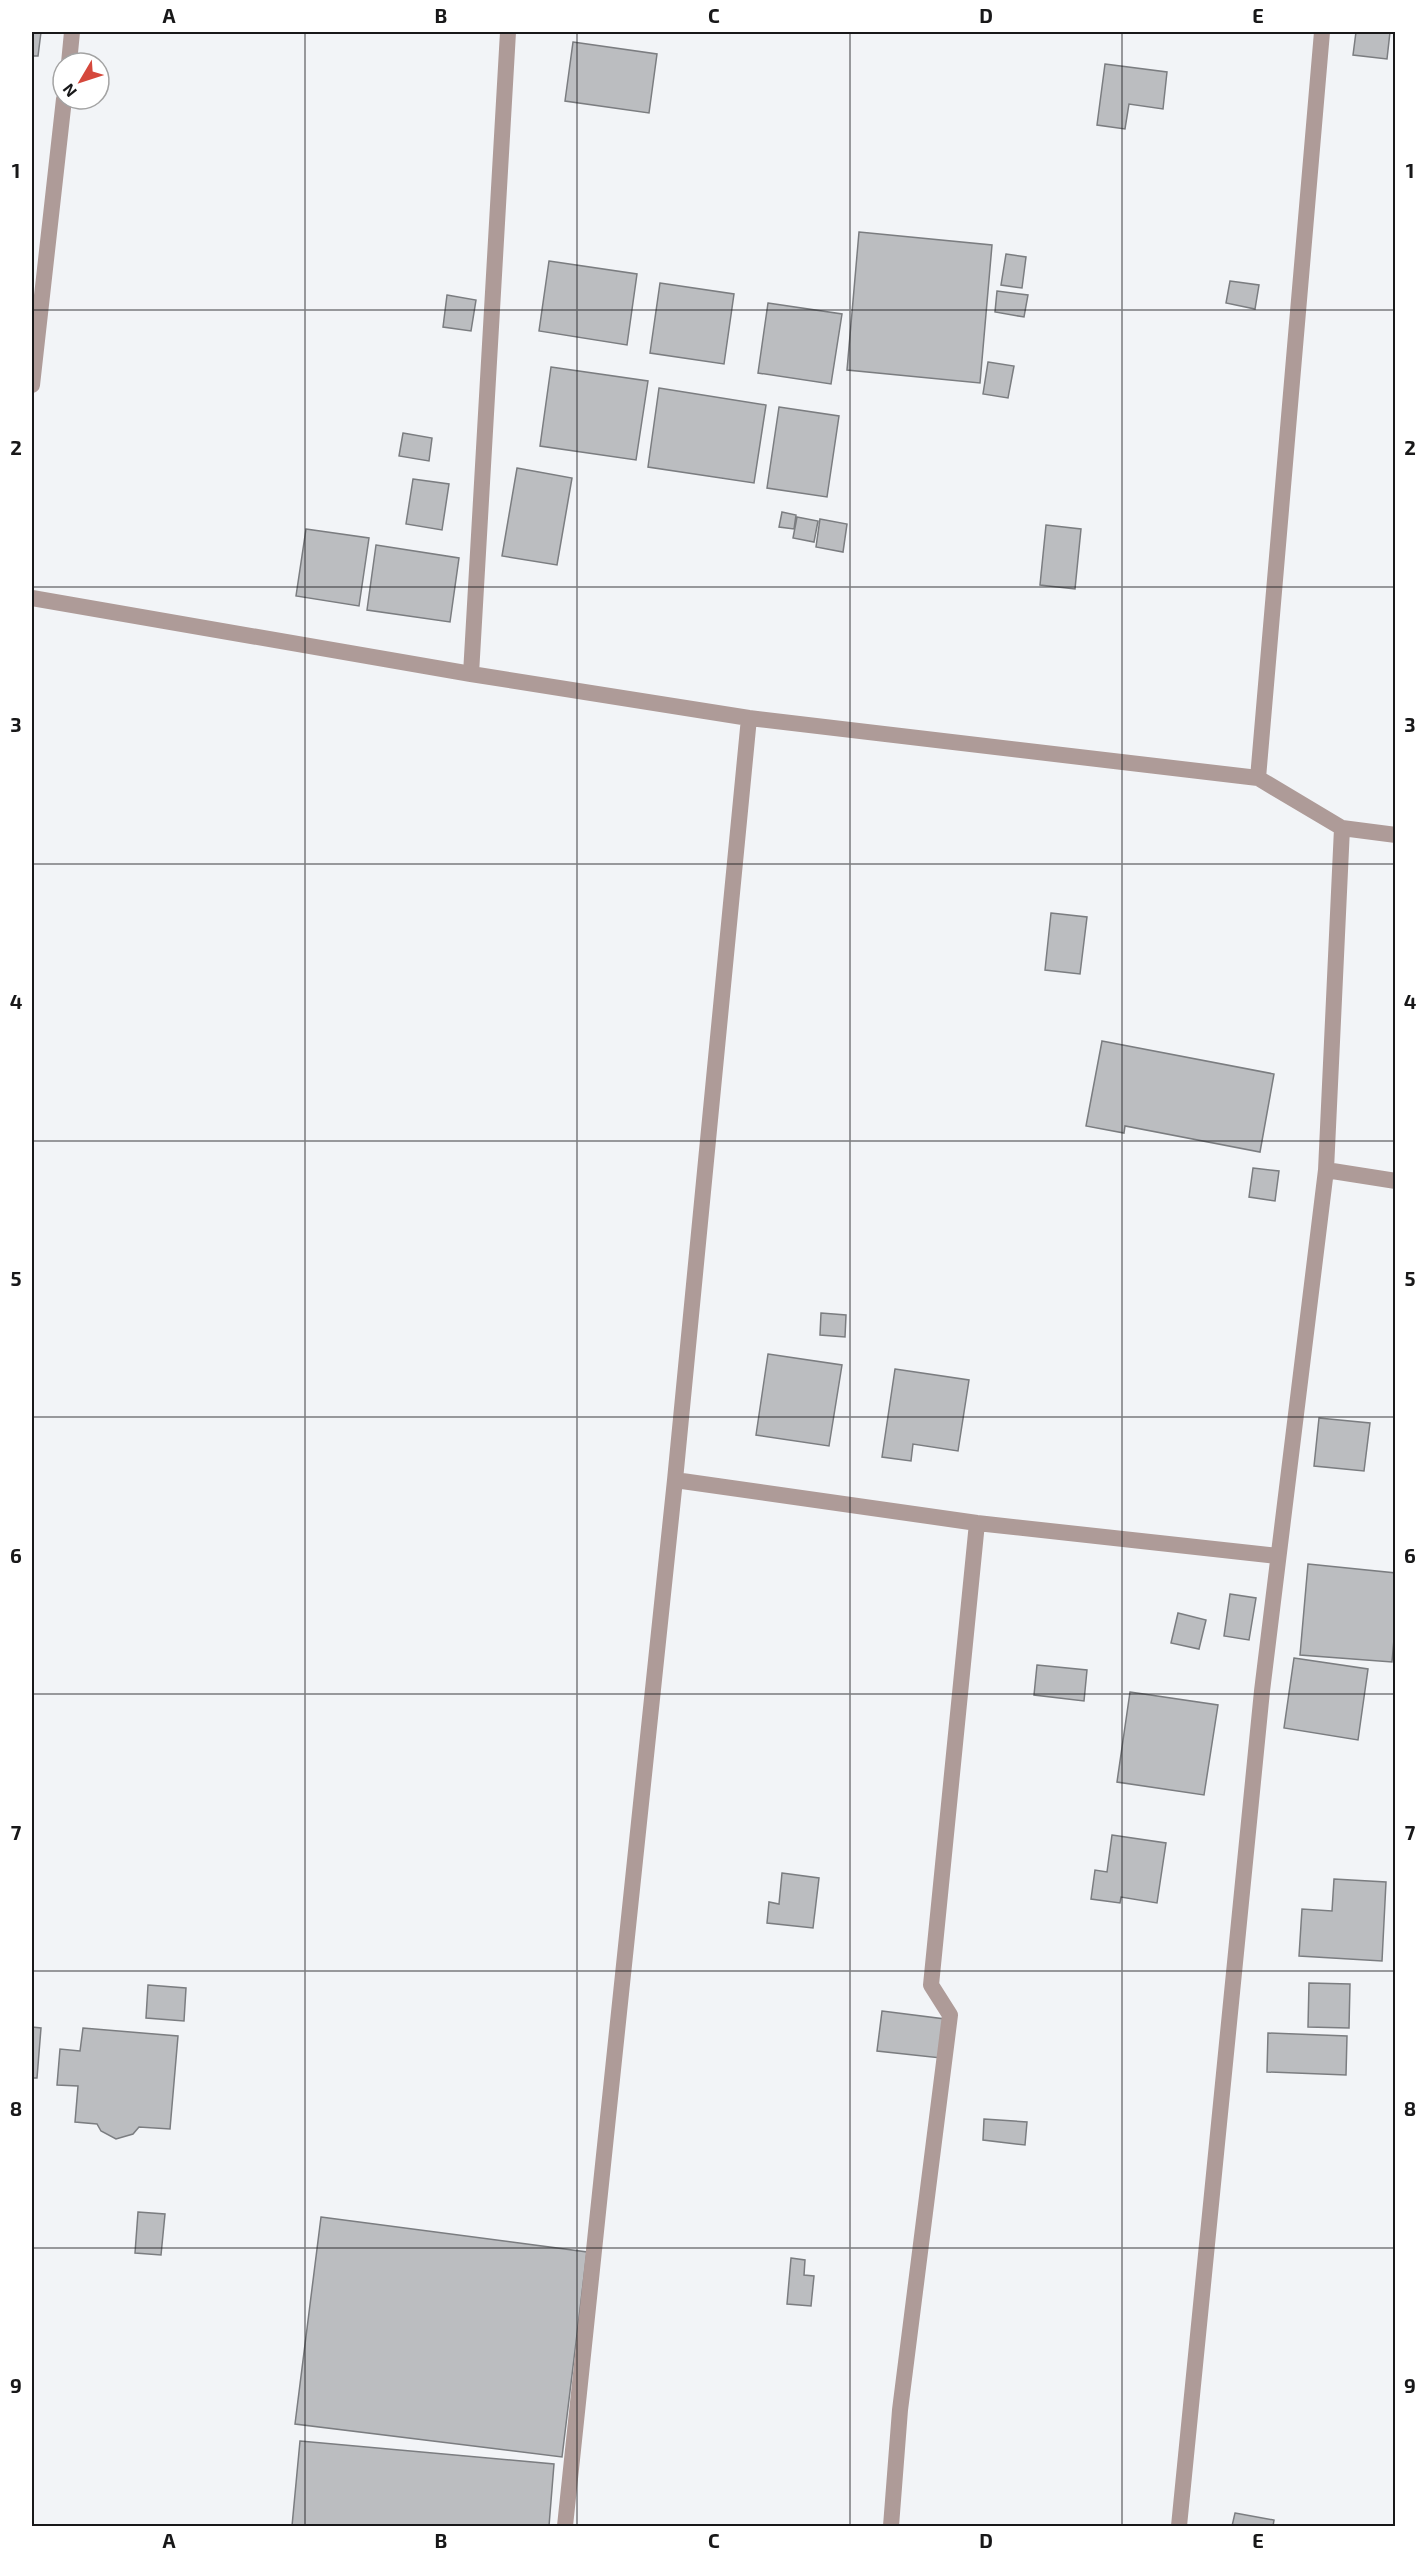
<svg xmlns="http://www.w3.org/2000/svg" width="1427" height="2558" font-family="'Exo 2',sans-serif">
<rect width="100%" height="100%" fill="#f2f4f7"/>
<!-- building -->
<path fill="#bbbdc0" stroke="#7b7d80" stroke-width="1.5" d="M32 32H41L38 56H32Z
M1356 32H1390L1387 59 1353 55Z
M573 42 657 54 649 113 565 101Z
M1105 64 1167 72 1163 109 1129 104 1125 129 1097 125Z
M859 232 992 245 980 383 847 370Z
M1006 254 1026 257 1022 288 1001 285Z
M549 261 637 274 627 345 539 331Z
M1230 281 1259 285 1255 309 1226 303Z
M660 283 734 294 724 364 650 353Z
M997 291 1028 295 1024 317 995 312Z
M447 295 476 300 471 331 443 327Z
M768 303 842 314 831 384 758 373Z
M988 362 1014 366 1008 398 983 394Z
M551 367 648 381 636 460 540 446Z
M659 388 766 405 754 483 648 467Z
M779 407 839 416 827 497 767 488Z
M403 433 432 438 429 461 399 456Z
M517 468 572 478 557 565 502 556Z
M413 479 449 484 442 530 406 524Z
M782 512 796 515 794 529 779 527Z
M797 517 818 521 814 542 793 538Z
M820 519 847 524 843 552 816 547Z
M1046 525 1081 529 1075 589 1040 585Z
M306 529 369 538 359 606 296 596Z
M376 545 459 558 450 622 367 610Z
M1051 913 1087 917 1080 974 1045 970Z
M1102 1041 1274 1074 1260 1152 1125 1126 1124 1133 1086 1126Z
M1253 1168 1279 1171 1275 1201 1249 1197Z
M821 1313 846 1315 845 1337 820 1335Z
M768 1354 842 1365 829 1446 756 1435Z
M895 1369 969 1380 958 1451 913 1444 911 1461 882 1457Z
M1319 1418 1370 1423 1364 1471 1314 1466Z
M1308 1564 1396 1573V1616L1392 1662 1300 1655Z
M1230 1594 1256 1598 1249 1640 1224 1636Z
M1178 1613 1206 1620 1199 1649 1171 1643Z
M1294 1658 1368 1669 1358 1740 1284 1728Z
M1037 1665 1087 1670 1084 1701 1034 1695Z
M1130 1692 1218 1705 1204 1795 1117 1782Z
M1112 1835 1166 1843 1157 1903 1121 1897 1120 1903 1091 1899 1095 1870 1107 1872Z
M782 1873 819 1878 813 1928 767 1923 769 1902 779 1904Z
M1334 1879 1386 1882 1382 1961 1299 1956 1302 1909 1332 1911Z
M1309 1983 1350 1984 1349 2028 1308 2027Z
M148 1985 186 1988 184 2021 146 2018Z
M882 2011 945 2019 941 2058 877 2051Z
M32 2027 41 2028 37 2078H32Z
M83 2028 178 2036 170 2129 139 2127 133 2134 116 2139 101 2131 97 2124 75 2122 78 2086 57 2085 60 2049 80 2051Z
M1268 2033 1347 2036 1346 2075 1267 2072Z
M984 2119 1027 2122 1025 2145 983 2140Z
M138 2212 165 2214 161 2255 135 2253Z
M321 2217 587 2252 562 2457 295 2424Z
M791 2258 805 2260 804 2275 814 2276 811 2306 787 2304Z
M300 2441 554 2464 549 2526H292Z
M1235 2513 1274 2520 1273 2526H1232Z"/>
<g fill="none" stroke-linecap="round" stroke-linejoin="round">
<!-- minor -->
<path stroke="#ae9b98" stroke-width="16" d="M69 63 72 32
M32 385 64 99
M32 598 471 674 749 718 1258 778
M471 674 508 32
M1342 828 1396 835
M1326 1170 1396 1181
M675 1480 977 1523 1278 1556
M565 2526 675 1480 749 718
M891 2526 900 2410 950 2015 931 1985 977 1523
M1179 2526 1262 1691 1326 1170 1342 828 1258 778 1322 32"/>
</g>
<!-- grid -->
<path fill="none" stroke="#181819" stroke-width="1.5" stroke-opacity="0.55" d="M305 32V2526M577 32V2526M850 32V2526M1122 32V2526M32 310H1396M32 587H1396M32 864H1396M32 1141H1396M32 1417H1396M32 1694H1396M32 1971H1396M32 2248H1396"/>
<!-- border -->
<rect width="1427" height="2558" fill="none" stroke="#ffffff" stroke-width="66"/>
<!-- north arrow -->
<g transform="translate(81 81) rotate(231)"><circle r="28" fill="#ffffff" stroke="#a3a3a3" stroke-width="1.5"/>
<path d="M0-4.5L10 22L0 15L-10 22Z" fill="#d5483c"/>
<text y="-9" font-size="16" font-weight="bold" text-anchor="middle" fill="#181819">N</text>
</g>
<rect x="33" y="33" width="1361" height="2492" fill="none" stroke="#181819" stroke-width="2"/>
<g font-size="20" text-anchor="middle" font-weight="bold" fill="#181819">
<text x="169" y="23">A</text>
<text x="441" y="23">B</text>
<text x="714" y="23">C</text>
<text x="986" y="23">D</text>
<text x="1258" y="23">E</text>
<text x="16" y="178">1</text>
<text x="1410" y="178">1</text>
<text x="16" y="455">2</text>
<text x="1410" y="455">2</text>
<text x="16" y="732">3</text>
<text x="1410" y="732">3</text>
<text x="16" y="1009">4</text>
<text x="1410" y="1009">4</text>
<text x="16" y="1286">5</text>
<text x="1410" y="1286">5</text>
<text x="16" y="1563">6</text>
<text x="1410" y="1563">6</text>
<text x="16" y="1840">7</text>
<text x="1410" y="1840">7</text>
<text x="16" y="2116">8</text>
<text x="1410" y="2116">8</text>
<text x="16" y="2393">9</text>
<text x="1410" y="2393">9</text>
<text x="169" y="2548">A</text>
<text x="441" y="2548">B</text>
<text x="714" y="2548">C</text>
<text x="986" y="2548">D</text>
<text x="1258" y="2548">E</text>
</g>
</svg>
